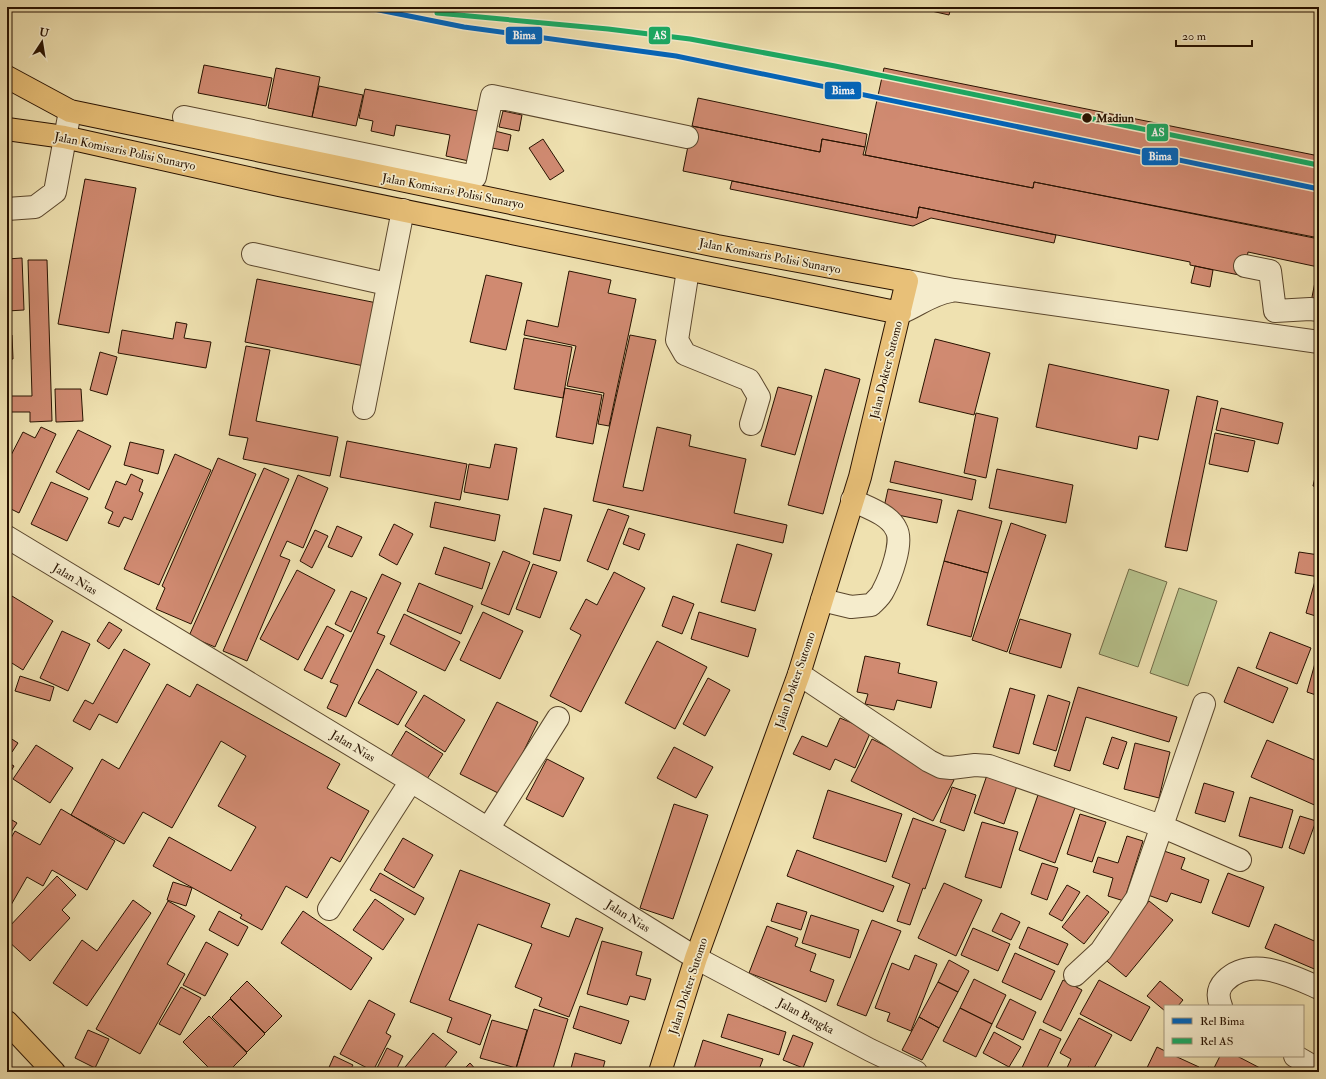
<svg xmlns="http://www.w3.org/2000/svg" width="1326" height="1079" font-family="'IM FELL Double Pica',serif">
<rect width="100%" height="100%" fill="#efe1b0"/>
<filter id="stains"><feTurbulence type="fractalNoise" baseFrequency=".005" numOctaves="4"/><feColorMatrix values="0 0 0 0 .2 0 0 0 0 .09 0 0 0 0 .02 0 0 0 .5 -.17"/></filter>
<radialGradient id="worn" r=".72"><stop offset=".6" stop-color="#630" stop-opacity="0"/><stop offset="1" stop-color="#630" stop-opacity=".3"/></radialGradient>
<!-- green -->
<path fill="#b7c38d" stroke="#706a46" d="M1129 569 1167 582 1138 667 1099 654Z
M1179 588 1217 601 1188 686 1150 673Z"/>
<!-- building -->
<path fill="#d08a71" stroke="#281200" d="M914 7H951L949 15Z
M204 65 272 78 266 106 198 93Z
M276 68 320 77 312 117 268 108Z
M884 68 1319 156V238L1034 182 1033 188 865 155Z
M319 86 363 95 356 126 312 117Z
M365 89 478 111 469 161 446 156 450 135 396 125 394 136 371 131 373 121 359 118Z
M698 98 867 134 865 147 822 139 820 152 692 126Z
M503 111 522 115 519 131 499 127Z
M692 126 820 152 822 139 865 147 863 155H865L1033 188 1034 182 1319 239V303L1311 302 1318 267 1248 252 1244 276 1190 265V262L919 207 917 218 683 171Z
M495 131 511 135 508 151 492 148Z
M543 139 564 171 550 180 529 148Z
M85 179 136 188 109 333 58 324Z
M732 181 917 218 919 207 1056 235 1054 243 931 218 913 226 730 189Z
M22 258 24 310 7 311V259Z
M28 260H47L52 421 30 422V412H7V396H32Z
M1195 266 1213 270 1210 287 1191 283Z
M569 271 611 280 608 293 636 299 609 426 598 424 604 393 567 386 576 346 524 335 527 320 558 327Z
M486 275 522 283 506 350 470 342Z
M257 279 377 303 364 366 245 342Z
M176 322 187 324 184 338 211 342 206 368 118 353 122 330 173 339Z
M7 335H12L13 359H7Z
M630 335 656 340 623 487 643 491 657 427 691 435 689 446 746 459 734 513 787 525 783 543 593 501Z
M524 338 572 347 563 398 514 389Z
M935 339 990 353 974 415 919 402Z
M246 346 270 350 256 421 338 437 330 476 243 459 248 438 229 435Z
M100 352 117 357 107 395 90 390Z
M1049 364 1169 390 1158 440 1139 436 1137 449 1036 427Z
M825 369 860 379 823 514 788 505Z
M778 387 812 396 795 455 761 446Z
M565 388 602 395 593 444 556 437Z
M55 389H81L83 421 56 422Z
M1197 396 1218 401 1187 551 1165 547Z
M1221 408 1283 423 1278 444 1216 430Z
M976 413 998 418 986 478 964 473Z
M41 427 56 434 19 513 7 507V463L23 432 35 438Z
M78 430 111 446 89 490 56 472Z
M1215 433 1255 441 1248 472 1209 464Z
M347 441 467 464 460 500 340 477Z
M130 442 164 450 158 474 124 465Z
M495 444 517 448 508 500 464 492 469 464 490 468Z
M175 454 211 470 159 585 124 569Z
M218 458 256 474 191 624 156 609 165 588 162 586Z
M1319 460V487L1313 486Z
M895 461 976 480 972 500 890 482Z
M264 468 289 479 215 647 189 636Z
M997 469 1073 485 1066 523 989 508Z
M131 474 143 480 139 491 143 493 132 520 124 517 119 527 108 523 113 512 105 508 116 481 126 485Z
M298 475 328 488 303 548 287 541 280 556 290 560 247 661 223 651Z
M51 482 88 498 67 541 31 524Z
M888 489 942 500 937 523 883 512Z
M435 502 500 515 495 541 430 527Z
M544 508 572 515 560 561 533 554Z
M608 509 629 516 608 570 587 561Z
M958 510 1002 521 988 573 944 561Z
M1011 523 1046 535 1007 652 972 640Z
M394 524 413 534 397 565 379 555Z
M337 526 362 537 352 557 328 547Z
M629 528 645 534 639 550 623 544Z
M315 530 328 536 312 568 300 561Z
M737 544 772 554 755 611 721 602Z
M444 547 490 563 482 589 435 574Z
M503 551 530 562 509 615 481 604Z
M1299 552 1319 555V577L1295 573Z
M944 561 988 573 971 637 927 625Z
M533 564 557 572 540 618 516 609Z
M297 570 335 590 298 660 260 639Z
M614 572 645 588 581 712 550 696 581 635 570 629 586 599 597 605Z
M382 574 401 583 377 633 385 636 346 717 327 708 338 685 330 682Z
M1315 581 1319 582V617L1306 613Z
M419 583 473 606 461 634 407 611Z
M351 591 367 598 351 632 335 624Z
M7 593 53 621 23 670 7 660Z
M673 596 694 604 682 634 662 626Z
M483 612 523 631 500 679 460 660Z
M699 612 756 629 748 657 691 639Z
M404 614 460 642 445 671 390 644Z
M1020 619 1071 634 1061 668 1009 653Z
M109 622 122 630 109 649 97 641Z
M327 626 344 635 322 679 304 670Z
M62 631 90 644 68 691 40 678Z
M1270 632 1311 648 1297 684 1256 668Z
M657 641 707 667 675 729 625 703Z
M124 649 150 664 117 723 99 714 90 730 73 721 85 700 93 704Z
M865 656 900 663 898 673 937 682 931 708 897 700 894 710 865 704 868 694 857 692Z
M1317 656H1319V696L1307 692Z
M1238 667 1288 688 1273 723 1224 702Z
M377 669 417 692 398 725 358 703Z
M20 676 54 687 50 701 15 691Z
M708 678 730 690 705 736 683 724Z
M167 684 190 697 197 684 340 764 327 788 369 811 340 862 331 857 307 898 286 886 262 930 240 918 242 915 153 866 169 837 231 871 256 827 218 806 246 756 221 741 172 828 143 812 124 844 71 815 102 759 119 769Z
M1078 687 1177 717 1169 742 1086 717 1070 771 1054 766Z
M1010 688 1035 695 1019 754 993 747Z
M424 695 465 720 445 752 405 726Z
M1048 695 1070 702 1056 751 1033 744Z
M497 702 538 722 502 795 460 774Z
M840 718 871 731 855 768 835 759 830 770 793 754 802 736 827 747Z
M1319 730V742L1315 740Z
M406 731 443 754 427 779 391 756Z
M7 736 18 743 12 752 7 749Z
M1112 737 1127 742 1118 769 1103 764Z
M872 739 954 780 933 821 851 781Z
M1267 740 1319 762V807L1251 777Z
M1135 743 1170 752 1159 798 1124 789Z
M36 745 73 768 50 803 13 779Z
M674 747 713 767 696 798 657 778Z
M547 759 584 778 563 817 526 799Z
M7 762 14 766 7 778Z
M987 775 1017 786 1004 824 974 813Z
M1204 783 1234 792 1225 822 1195 813Z
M952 787 976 795 964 831 940 822Z
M828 790 902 814 886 862 813 838Z
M1039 792 1076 805 1055 863 1019 850Z
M1250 797 1293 810 1282 848 1239 836Z
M674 804 708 815 673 919 640 908Z
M61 809 115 841 87 890 52 870 43 886 27 877 7 912V845L15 831 40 845Z
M1080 814 1106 822 1092 862 1067 854Z
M1300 816 1316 821 1304 854 1289 848Z
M7 817 17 823 7 838Z
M913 818 946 830 925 889 923 888 910 925 897 921 910 884 892 877Z
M982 822 1018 832 1001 888 965 877Z
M1127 836 1143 841 1124 901 1108 896 1113 878 1093 872 1098 857 1118 863Z
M403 838 433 855 414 888 384 870Z
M797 850 894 886 883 912 787 876Z
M1164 851 1185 858 1181 869 1209 880 1201 903 1171 893 1167 902 1148 895Z
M1042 863 1058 868 1047 900 1031 894Z
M460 870 550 904 541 927 569 937 576 918 603 928 569 1017 539 1006 542 998 515 987 532 944 478 924 449 1000 491 1015 480 1045 447 1032 452 1018 410 1002Z
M380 873 424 898 415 915 370 890Z
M1228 873 1264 887 1249 927 1212 913Z
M57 876 76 895 62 910 70 918 30 961 7 940V929Z
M173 882 192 888 186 906 167 900Z
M944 883 982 900 956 956 918 938Z
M1067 885 1080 892 1062 921 1049 914Z
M1087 895 1109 912 1084 944 1062 927Z
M375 899 404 919 383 950 353 930Z
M133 900 151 913 87 1006 53 983 82 940 97 951Z
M168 901 195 916 167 964 185 974 140 1054 96 1029Z
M1149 901 1173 920 1126 977 1102 957Z
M777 903 807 912 801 930 771 921Z
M219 911 248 927 238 946 209 930Z
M303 911 372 958 351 990 281 943Z
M1001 913 1020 922 1011 940 992 931Z
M811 915 859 930 850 958 802 943Z
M872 920 901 931 866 1016 837 1005Z
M1275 924 1319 943V971L1265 948Z
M767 926 798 938 795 946 816 954 810 971 834 980 826 1002 749 973Z
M1028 927 1068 944 1058 965 1019 948Z
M973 928 1010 944 998 971 961 955Z
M602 941 642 952 636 975 651 979 645 1000 630 996 627 1005 587 994Z
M206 942 228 954 205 996 183 985Z
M1015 953 1055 971 1041 1000 1002 982Z
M915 955 937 964 911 1031 887 1021 890 1013 875 1008 892 963 909 970Z
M949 960 969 971 958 992 938 982Z
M974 979 1006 995 992 1024 960 1008Z
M1063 980 1082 990 1061 1031 1043 1022Z
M1099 980 1150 1007 1131 1041 1080 1014Z
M247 981 282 1016 265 1033 230 998Z
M1160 981 1183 1000 1178 1006H1165V1011L1147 996Z
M938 982 958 992 939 1028 919 1017Z
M181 987 201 998 180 1035 159 1024Z
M230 999 265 1034 247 1052 212 1017Z
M1010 999 1036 1012 1023 1040 996 1027Z
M369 1000 395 1014 386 1033 391 1036 373 1071 340 1054Z
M580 1006 629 1021 621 1044 573 1028Z
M960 1008 992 1024 976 1057 943 1041Z
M534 1009 568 1019 552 1072H515Z
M728 1014 786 1032 779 1055 721 1037Z
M209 1016 247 1053 228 1072H213L183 1042Z
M919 1017 939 1028 922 1060 902 1050Z
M1079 1018 1112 1035 1093 1070 1088 1067 1085 1072H1070L1066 1070 1071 1059 1060 1053Z
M492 1020 527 1030 516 1068 480 1058Z
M1040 1029 1061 1039 1045 1072H1020Z
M88 1030 109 1039 95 1068 75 1058Z
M994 1032 1021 1047 1009 1067 983 1053Z
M433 1033 457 1052 441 1072H401Z
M793 1035 813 1043 803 1068 783 1060Z
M703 1040 763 1059 758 1072H693Z
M1157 1047 1165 1051V1056H1175L1199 1067 1197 1072H1145Z
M387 1048 403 1056 395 1072H375Z
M575 1053 605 1061 602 1072H570Z
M334 1056 353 1065 349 1072H327Z
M1220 1056H1237L1260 1068 1258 1072H1212Z
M470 1063 478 1072H461Z"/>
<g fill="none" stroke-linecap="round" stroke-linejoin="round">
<defs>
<path id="minor" d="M184 117 475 177 492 96 687 137
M7 209 35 207 55 192 70 111
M253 254 387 284
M1245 266 1270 271 1275 311 1310 309 1319 310
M688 270 677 340 685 354 749 380 759 397 751 424
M907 281 954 290 1319 342
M900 313C918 306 931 294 951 291
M364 408 403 210
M7 537 411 781 696 958 870 1050 916 1072
M822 600 851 607 871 605C875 601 881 596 883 591 890 578 904 542 896 529 889 514 866 507 852 500
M799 674 929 761 941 767 951 768 975 765 989 766 1161 826 1240 860
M488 829 558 718
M329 909 411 781
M1075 975 1101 951 1137 898 1204 704
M1221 1006C1217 996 1218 988 1225 981 1251 955 1292 976 1319 988
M1295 1056 1319 1070"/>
<path id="major" d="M7 77 70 111 717 246 907 281 860 477 799 674 696 958 660 1072
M7 129 64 137 279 185 900 313
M7 1022 54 1072"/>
</defs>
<!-- minor casing -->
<use href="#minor" stroke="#5a462c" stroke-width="24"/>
<!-- major casing -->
<use href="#major" stroke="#281200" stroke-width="24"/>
<!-- minor -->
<use href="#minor" stroke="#f5eccc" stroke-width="22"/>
<!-- major -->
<use href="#major" stroke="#e8c078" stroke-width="22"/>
<defs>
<path id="rail-1" d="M364 7 464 27 676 56 1319 189"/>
<path id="rail-2" d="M437 13 608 29 690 39 835 66 1318 165"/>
</defs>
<!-- rail-1 casing -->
<use href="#rail-1" stroke="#f5eccc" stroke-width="8"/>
<!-- rail-2 casing -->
<use href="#rail-2" stroke="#f5eccc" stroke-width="8"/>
<!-- rail-1 -->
<use href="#rail-1" stroke="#0065bd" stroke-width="5"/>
<!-- rail-2 -->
<use href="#rail-2" stroke="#18ac65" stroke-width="5"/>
</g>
<!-- markers -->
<circle fill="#281200" stroke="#f5eccc" stroke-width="1.5" cx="1087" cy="118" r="5.5"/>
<g text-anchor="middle" stroke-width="3.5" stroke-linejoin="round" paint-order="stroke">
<!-- stop labels -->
<g font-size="12" font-weight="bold" fill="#281200" stroke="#f5eccc" text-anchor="start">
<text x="1096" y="122">Madiun</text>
</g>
<!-- street labels -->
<g font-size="12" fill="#281200" stroke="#f5eccc">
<text transform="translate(125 151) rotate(12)" y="4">Jalan Komisaris Polisi Sunaryo</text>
<text transform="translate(453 191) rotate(11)" y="4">Jalan Komisaris Polisi Sunaryo</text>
<text transform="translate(770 256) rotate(11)" y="4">Jalan Komisaris Polisi Sunaryo</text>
<text transform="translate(886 370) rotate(-76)" y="4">Jalan Dokter Sutomo</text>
<text transform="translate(75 579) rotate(31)" y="4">Jalan Nias</text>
<text transform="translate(795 680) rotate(-71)" y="4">Jalan Dokter Sutomo</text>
<text transform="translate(353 746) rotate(31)" y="4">Jalan Nias</text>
<text transform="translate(628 916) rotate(32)" y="4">Jalan Nias</text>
<text transform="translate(688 986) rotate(-72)" y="4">Jalan Dokter Sutomo</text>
<text transform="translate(806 1016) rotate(28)" y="4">Jalan Bangka</text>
</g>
</g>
<g stroke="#f5eccc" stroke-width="1.5">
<rect x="505" y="26" width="38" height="19" rx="4" fill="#0065bd"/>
<rect x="648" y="26" width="23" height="19" rx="4" fill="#18ac65"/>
<rect x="824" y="81" width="38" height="19" rx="4" fill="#0065bd"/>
<rect x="1146" y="123" width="23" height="19" rx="4" fill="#18ac65"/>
<rect x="1141" y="147" width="38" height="19" rx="4" fill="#0065bd"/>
</g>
<g font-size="11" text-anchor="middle" font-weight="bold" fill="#fff">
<text x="524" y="39">Bima</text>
<text x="660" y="39">AS</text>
<text x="843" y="94">Bima</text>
<text x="1158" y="136">AS</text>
<text x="1160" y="160">Bima</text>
</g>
<!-- margin -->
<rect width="1326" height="1079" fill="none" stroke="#efe1b0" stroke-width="24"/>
<rect x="8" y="8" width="1310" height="1063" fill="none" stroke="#281200" stroke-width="2"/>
<rect x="12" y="12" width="1302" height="1055" fill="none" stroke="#281200"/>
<!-- legend -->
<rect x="1164" y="1005" width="140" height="52" fill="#f5eccc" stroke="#a3957a"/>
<rect x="1172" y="1018" width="20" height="6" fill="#0065bd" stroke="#a3957a"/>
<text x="1200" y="1025" font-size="12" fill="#281200">Rel Bima</text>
<rect x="1172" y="1038" width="20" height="6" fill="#18ac65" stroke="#a3957a"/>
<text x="1200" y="1045" font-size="12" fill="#281200">Rel AS</text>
<!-- north arrow -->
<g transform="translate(42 42) rotate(12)" stroke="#f5eccc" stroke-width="3" paint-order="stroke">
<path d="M0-3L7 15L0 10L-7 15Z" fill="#281200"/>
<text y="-6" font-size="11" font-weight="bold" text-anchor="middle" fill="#281200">U</text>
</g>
<!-- scale -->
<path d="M1176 40v6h76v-6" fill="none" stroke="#281200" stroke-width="2"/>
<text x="1182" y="40" font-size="12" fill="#281200" stroke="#f5eccc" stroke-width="3" paint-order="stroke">20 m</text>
<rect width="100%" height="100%" filter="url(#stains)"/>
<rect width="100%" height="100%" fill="url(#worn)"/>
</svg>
